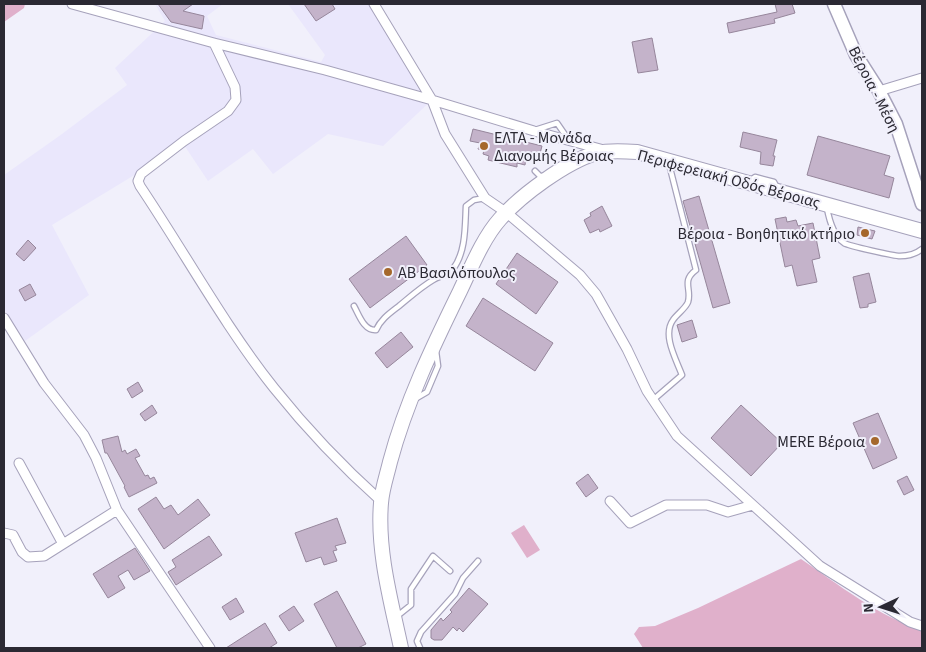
<svg xmlns="http://www.w3.org/2000/svg" width="926" height="652" font-family="'Source Sans 3',sans-serif">
<rect width="100%" height="100%" fill="#f1f0fb"/>
<!-- built -->
<path fill="#eae7fc" d="M155 4H223L207 16 216 35 321 62 325 55 288 4H379L435 97 383 146 328 134 273 174 253 149 208 181 184 145 52 225 89 295 25 341 4 309V175L62 134 127 85 115 68 165 21Z"/>
<!-- green -->
<path fill="#e0b0cb" d="M4 4H25L24 8 4 22Z
M524 525 540 550 527 558 511 533Z
M801 559C835 582 883 620 922 629V648H643L634 634 639 627 655 626 698 608Z"/>
<!-- building -->
<path fill="#c4b3ca" stroke="#96869b" d="M158 4H193L183 11 204 16 202 29 171 22Z
M304 4H332L335 9 316 21Z
M775 4H792L795 13 774 19 775 23 729 33 727 23 777 12Z
M652 38 658 70 638 73 632 42Z
M473 129 542 146 538 161 526 158 525 165 517 163V167L488 160 489 156 483 154 484 150 478 149 480 143 470 141Z
M743 132 777 140 773 156H775L773 166 760 164 761 152 740 147Z
M818 136 890 156 884 175 894 178 889 198 807 175Z
M699 196 730 303 713 308 683 201Z
M602 206 612 226 600 232 599 229 590 233 584 220 591 216 590 213Z
M786 217 787 222 796 220 798 226 813 223 820 258 812 260 817 282 797 286 792 265 785 267 775 219Z
M858 227 875 231 872 239 857 235Z
M406 236 427 265 370 308 349 279Z
M28 240 36 248 24 261 16 254Z
M517 253 558 282 536 314 496 284Z
M869 273 876 302 868 304V307L860 308 853 277Z
M30 284 36 295 25 301 19 290Z
M483 298 553 343 535 371 466 326Z
M692 320 697 337 682 342 677 325Z
M401 332 413 347 387 368 375 353Z
M138 382 143 391 132 398 127 389Z
M152 405 157 413 145 421 140 414Z
M741 405 782 443 751 476 711 438Z
M878 413 897 458 873 469 853 423Z
M118 436 122 452 125 450 127 454 136 449 140 456 135 458 145 476 148 475 150 479 154 477 157 483 129 497 124 487 125 486 107 453H105L102 440Z
M588 474 598 488 586 497 576 483Z
M907 476 914 490 904 495 897 481Z
M156 497 164 509 171 505 178 515 198 499 210 515 164 549 138 509Z
M337 518 346 543 335 546 337 550 333 551 337 561 324 565 321 557 306 562 295 533Z
M209 536 222 555 176 585 168 572 176 567 172 560Z
M135 548 150 571 134 580 128 570 118 576 125 588 108 598 93 574Z
M469 588 488 604 463 632 459 628 457 631 453 627 442 640H434L431 638V630L441 618 443 621 452 612 450 610Z
M337 591 366 644 358 648H337L314 604Z
M236 598 244 612 230 620 222 607Z
M294 606 304 621 289 631 279 616Z
M265 623 277 643 269 648H226Z"/>
<g fill="none" stroke-linecap="round" stroke-linejoin="round">
<defs>
<path id="lane" d="M535 130 557 123 568 139
M535 171 540 176H544
M751 180 755 177 774 182 777 188
M827 208C829 219 834 236 844 243 849 246 894 256 900 256 908 256 917 253 922 249
M354 306C359 315 364 331 376 330 381 319 390 313 399 306 410 297 421 287 433 280 440 276 447 275 453 269 466 252 465 226 466 206L474 200 485 198
M415 399 427 392 438 366 436 351
M653 400 682 375C676 359 662 335 673 320 677 314 686 308 688 302 692 289 681 281 696 270L669 164
M396 617 411 605V589L433 556 450 571
M420 648 417 641 421 632 455 594 463 578 478 561"/>
<path id="street" d="M72 4 214 43 325 70 432 100 534 131 604 150
M374 4 432 100 445 134 485 198 507 213 580 275 596 294 627 349 647 391 677 436 820 566 910 622 922 626
M214 43 235 87 236 100 228 111 184 141 141 174 138 181 140 186C185 253 224 325 274 388 306 428 343 467 381 501
M879 91 922 78
M4 318 44 383 84 435 96 458 117 510 210 648
M19 463 63 544 117 510
M610 501 630 523 666 505H707L728 512 753 505
M4 533 13 535 22 552 28 557 44 556 63 544"/>
<path id="secondary" d="M834 4 856 55 879 91 896 124 922 204"/>
<path id="primary" d="M401 648C391 601 377 551 381 503 382 489 387 475 390 462 406 402 433 346 460 291 471 268 483 238 500 219 521 195 566 162 596 153 610 150 624 151 637 152L922 231"/>
</defs>
<!-- lane casing -->
<use href="#lane" stroke="#a6a2bb" stroke-width="7"/>
<!-- street casing -->
<use href="#street" stroke="#a6a2bb" stroke-width="11"/>
<!-- secondary casing -->
<use href="#secondary" stroke="#a6a2bb" stroke-width="15"/>
<!-- primary casing -->
<use href="#primary" stroke="#a6a2bb" stroke-width="16"/>
<!-- lane -->
<use href="#lane" stroke="#fff" stroke-width="4.5"/>
<!-- street -->
<use href="#street" stroke="#fff" stroke-width="9"/>
<!-- secondary -->
<use href="#secondary" stroke="#fff" stroke-width="12"/>
<!-- primary -->
<use href="#primary" stroke="#fff" stroke-width="14"/>
</g>
<!-- markers -->
<g fill="#a5682c" stroke="#f1f0fb" stroke-width="2">
<circle cx="484" cy="146" r="5"/>
<circle cx="865" cy="233" r="5"/>
<circle cx="388" cy="272" r="5"/>
<circle cx="875" cy="441" r="5"/>
</g>
<g text-anchor="middle" stroke-width="4" stroke-linejoin="round" paint-order="stroke">
<!-- street labels -->
<g font-size="16" fill="#2b2933" stroke="#f1f0fb">
<text transform="translate(875 89) rotate(63)" y="6">Βέροια - Μέση</text>
<text transform="translate(729 178) rotate(15)" y="6">Περιφερειακή Οδός Βέροιας</text>
</g>
<!-- poi labels -->
<g font-size="16" fill="#2b2933" stroke="#f1f0fb" text-anchor="start">
<text x="494" y="143">ΕΛΤΑ - Μονάδα<tspan x="494" dy="18">Διανομής Βέροιας</tspan></text>
<text x="855" y="239" text-anchor="end">Βέροια - Βοηθητικό κτήριο</text>
<text x="398" y="278">ΑΒ Βασιλόπουλος</text>
<text x="865" y="447" text-anchor="end">MERE Βέροια</text>
</g>
</g>
<!-- border -->
<rect width="926" height="652" fill="none" stroke="#2b2933" stroke-width="10"/>
<!-- north arrow -->
<g transform="translate(881 607) rotate(266)" stroke="#f1f0fb" stroke-width="4" paint-order="stroke">
<path d="M0-4L9 19L0 12L-9 19Z" fill="#2b2933"/>
<text y="-8" font-size="14" font-weight="bold" text-anchor="middle" fill="#2b2933">N</text>
</g>
</svg>
